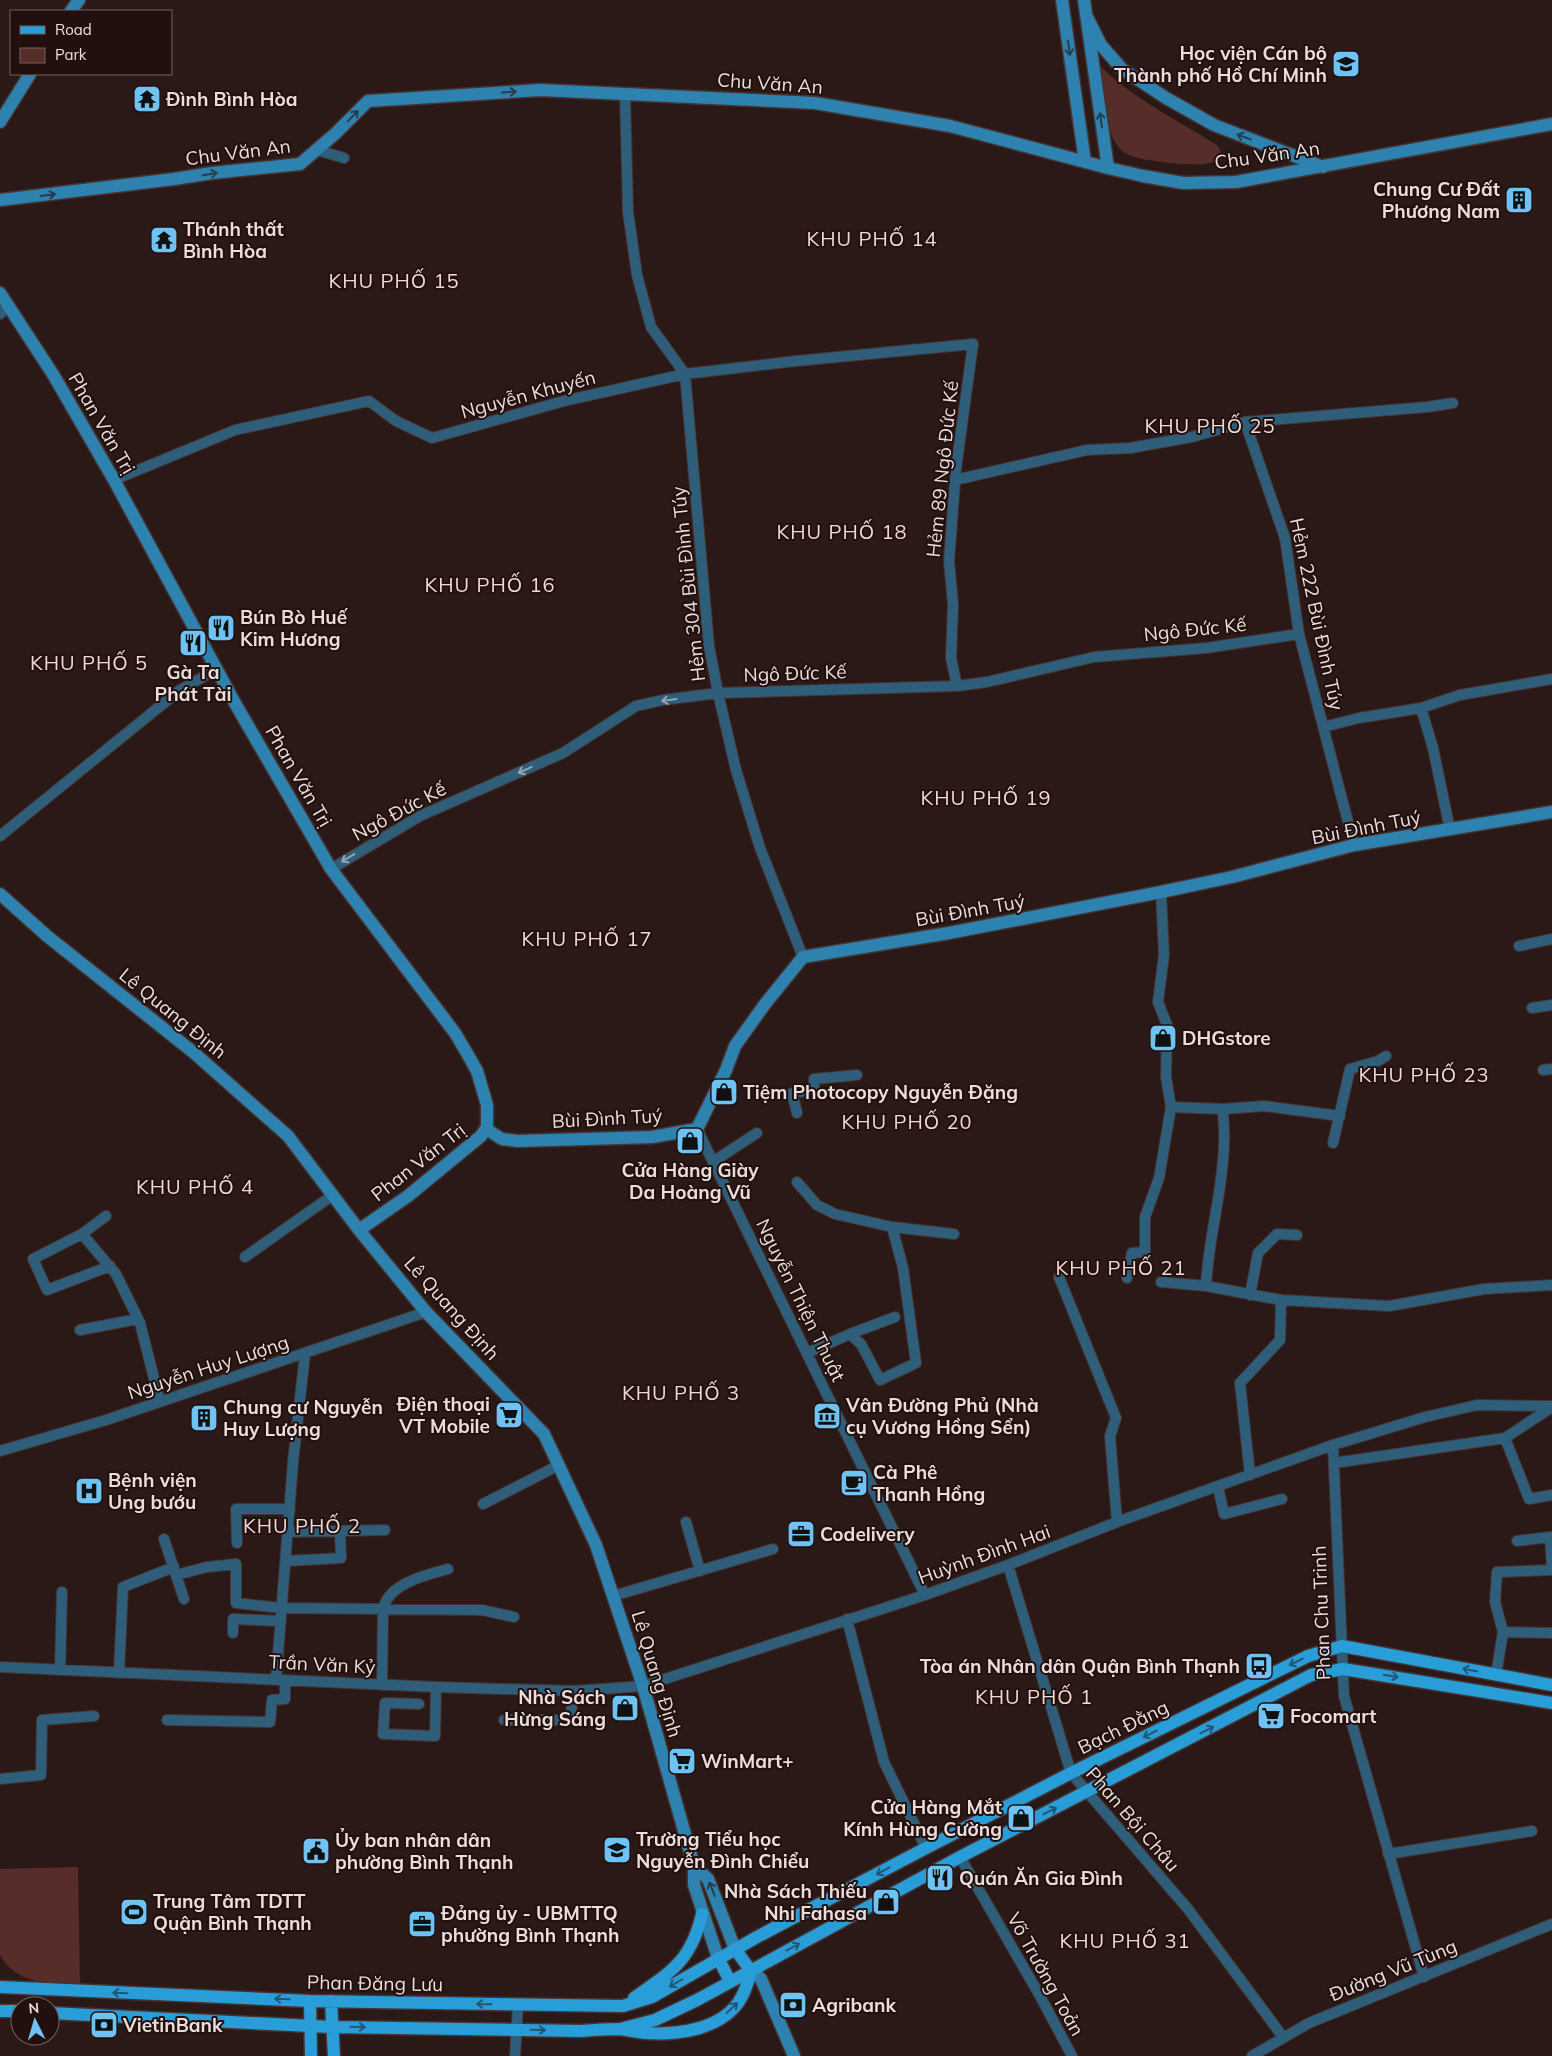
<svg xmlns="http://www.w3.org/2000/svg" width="1552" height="2056" font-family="Mulish,sans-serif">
<rect width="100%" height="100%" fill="#2b1917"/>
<!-- green -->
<path fill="#572d29" d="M1101 67C1134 99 1177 120 1215 144 1222 149 1221 152 1219 160 1204 167 1186 164 1170 163 1156 161 1137 160 1125 153 1104 141 1104 90 1101 67Z
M78 1867 80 1985C50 1983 16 1985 0 1955V1869Z"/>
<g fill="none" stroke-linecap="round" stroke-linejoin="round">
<defs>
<path id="street" d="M625 95 628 212 637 275 651 327 685 374 709 646 718 693 736 770 760 848 803 957
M317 150 344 158
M0 314 8 306
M1245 422 1285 538 1299 634 1354 845
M114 480 235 430 369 401 396 421 432 438 564 401 685 374 796 361 973 344 956 469 949 561 953 604 951 658 957 686
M955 480 1087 450 1130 448 1192 437 1245 422 1427 407 1453 403
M1421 708 1433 748 1450 830
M1323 727 1359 718 1421 708 1460 695 1552 679
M0 836 180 690 217 669
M331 869 420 816 563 753 636 706 663 700 718 693 957 686 987 682 1094 657 1206 648 1299 634
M1519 946 1552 939
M1532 1008 1552 1005
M1543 1070 1552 1069
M1171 1107 1223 1109 1264 1106 1340 1116
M1223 1109C1223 1120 1225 1132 1224 1144 1223 1192 1208 1238 1206 1286L1281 1300 1280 1340 1240 1383 1250 1475
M797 1113 792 1093 814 1090V1079L857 1075
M697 1129 925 1595
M1333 1143 1350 1069 1378 1061 1386 1056
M714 1161 757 1133
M797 1182 817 1205 835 1214 892 1227 954 1234
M106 1216 82 1234 33 1259 47 1290 110 1266
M82 1234 116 1274 140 1323 160 1402
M245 1257 333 1195
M1059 1277 1116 1418 1110 1436 1117 1522
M1127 1278 1132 1253 1145 1252V1217L1159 1178 1171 1107 1166 1077 1167 1025 1158 1002 1164 955 1161 892
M1161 1282 1206 1286
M1250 1295 1258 1253 1277 1234 1297 1235
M1281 1300 1389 1306 1484 1289 1552 1285
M80 1330 138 1319
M850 1334 895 1317
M807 1353 850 1334 861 1344 880 1380 916 1363 903 1268 892 1227
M1505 1438 1529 1499 1552 1495
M1333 1445 1344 1696 1424 1977
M0 1451 106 1420 426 1312
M1334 1463 1505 1438 1552 1407
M1218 1487 1224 1514 1282 1499
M483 1504 559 1465
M686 1522 700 1571
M288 1532 385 1530
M164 1539 184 1599
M1517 1541 1550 1537 1552 1566
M237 1543 236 1509H290
M286 1561 341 1558 340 1531
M1008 1565 1071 1773 1188 1909 1283 2037
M176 1575 207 1567 236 1564V1603L282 1608 482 1610 514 1617
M613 1596 773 1549
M847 1619 884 1762 926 1848
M1503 1632 1552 1633
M233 1633V1619L281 1621
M0 1667 436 1687 574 1691 643 1686 925 1595 1008 1565 1117 1522 1333 1445 1425 1417 1477 1405 1552 1406
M60 1670 62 1592
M119 1673 123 1587 174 1567
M1496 1675 1503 1632 1495 1602 1497 1572 1552 1570
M276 1680 293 1462 305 1354
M382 1685 383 1609C389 1583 426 1575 448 1569
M419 1704 385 1703 383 1734 435 1736 436 1687
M167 1720 270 1722 272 1700 285 1699V1680
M504 1720H570L574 1691
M0 1779 41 1775 42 1720 94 1716
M1388 1854 1532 1831
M960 1857 1040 1996 1072 2056
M515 2056 518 2004
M1252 2056 1309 2023 1552 1924"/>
<path id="secondary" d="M1062 0 1085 162
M1084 0 1108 168
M71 11 79 0
M1086 15 1101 45 1122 69 1166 98 1214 125 1323 167
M0 122 30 74
M0 200 174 179 212 173 300 164 336 133 368 101 540 90 815 103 950 126 1108 168 1143 176 1183 183 1236 182 1552 124
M0 293 54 376 114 480 236 705 331 869 455 1033 468 1055 477 1071 487 1105V1127L481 1136 408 1196 359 1230
M0 894 47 936 193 1052 288 1136 359 1230 426 1312 544 1434 596 1545 643 1686 694 1866V1885L718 1958
M486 1129 502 1139 518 1141 652 1137 697 1129 726 1070 735 1046 765 1004 803 957 949 933 1161 892 1232 877 1354 845 1552 812
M694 1866 708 1879 735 1949
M751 1971 761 1979 794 2056"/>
<path id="primary" d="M735 1949 751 1971
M718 1958 730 1981
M0 1987 310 2001 623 2006 652 1997 757 1937 926 1848 1071 1773 1308 1656 1342 1646 1552 1685
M634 1998C672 1971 691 1961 702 1914
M310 2001 311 2056
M331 2001 334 2056
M0 2011H20
M50 2013 332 2027 581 2031C593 2030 606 2029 619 2029 628 2030 637 2032 646 2033 677 2035 718 2030 738 2003 745 1993 748 1982 751 1971
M620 2029 655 2020 697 2000 960 1857 1311 1675 1343 1669 1552 1703"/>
</defs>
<!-- street casing -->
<use href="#street" stroke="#463432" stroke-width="12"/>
<!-- secondary casing -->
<use href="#secondary" stroke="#463432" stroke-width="15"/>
<!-- primary casing -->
<use href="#primary" stroke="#463432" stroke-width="15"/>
<!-- street -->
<use href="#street" stroke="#2e5e7a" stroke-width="10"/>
<!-- secondary -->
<use href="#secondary" stroke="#2e82af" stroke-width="12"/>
<!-- primary -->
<use href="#primary" stroke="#289dd8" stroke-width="12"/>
</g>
<!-- one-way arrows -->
<defs><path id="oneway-shaft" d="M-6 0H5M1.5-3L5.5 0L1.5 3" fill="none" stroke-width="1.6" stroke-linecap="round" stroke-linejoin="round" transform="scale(1.25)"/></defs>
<g stroke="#263e4e">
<use href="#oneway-shaft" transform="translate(1069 48) rotate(82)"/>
<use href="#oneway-shaft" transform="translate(509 92) rotate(-4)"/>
<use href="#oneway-shaft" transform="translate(353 116) rotate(-46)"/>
<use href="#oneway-shaft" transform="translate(1101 120) rotate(-98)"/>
<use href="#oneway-shaft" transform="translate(1244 137) rotate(-159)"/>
<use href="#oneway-shaft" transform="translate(210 174) rotate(-9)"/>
<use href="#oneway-shaft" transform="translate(48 195) rotate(-7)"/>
<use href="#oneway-shaft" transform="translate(712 1889) rotate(-111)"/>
</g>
<g stroke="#95a4af">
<use href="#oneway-shaft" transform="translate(669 700) rotate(172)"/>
<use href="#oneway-shaft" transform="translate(525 770) rotate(156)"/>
<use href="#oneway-shaft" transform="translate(348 858) rotate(149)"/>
</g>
<g stroke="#245673">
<use href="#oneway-shaft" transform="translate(1296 1662) rotate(154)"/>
<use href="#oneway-shaft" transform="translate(1470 1670) rotate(-169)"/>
<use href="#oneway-shaft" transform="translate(1391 1676) rotate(9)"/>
<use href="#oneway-shaft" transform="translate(1207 1730) rotate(-27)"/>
<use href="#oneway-shaft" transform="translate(1150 1734) rotate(154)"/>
<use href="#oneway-shaft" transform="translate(1050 1811) rotate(-27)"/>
<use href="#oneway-shaft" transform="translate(883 1871) rotate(152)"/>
<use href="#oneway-shaft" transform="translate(793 1947) rotate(-28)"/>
<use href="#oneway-shaft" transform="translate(676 1983) rotate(150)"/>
<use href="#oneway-shaft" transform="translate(120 1993) rotate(-178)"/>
<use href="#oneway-shaft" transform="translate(282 1999) rotate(-178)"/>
<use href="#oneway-shaft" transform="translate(484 2004) rotate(-179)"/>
<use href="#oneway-shaft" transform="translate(732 2008) rotate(-43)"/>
<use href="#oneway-shaft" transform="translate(358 2027) rotate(1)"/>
<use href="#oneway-shaft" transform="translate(538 2030) rotate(1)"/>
</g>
<!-- icons -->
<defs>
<symbol id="university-square" viewBox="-11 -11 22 22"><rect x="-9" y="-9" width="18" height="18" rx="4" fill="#6fc2f4" stroke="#21100e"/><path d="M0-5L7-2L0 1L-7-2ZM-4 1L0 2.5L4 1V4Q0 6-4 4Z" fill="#111"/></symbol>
<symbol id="temple-square" viewBox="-11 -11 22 22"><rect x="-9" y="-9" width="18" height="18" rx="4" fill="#6fc2f4" stroke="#21100e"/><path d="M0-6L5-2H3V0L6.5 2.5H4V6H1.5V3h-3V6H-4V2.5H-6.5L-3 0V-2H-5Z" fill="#111"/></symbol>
<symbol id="building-square" viewBox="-11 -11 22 22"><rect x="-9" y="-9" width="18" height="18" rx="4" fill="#6fc2f4" stroke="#21100e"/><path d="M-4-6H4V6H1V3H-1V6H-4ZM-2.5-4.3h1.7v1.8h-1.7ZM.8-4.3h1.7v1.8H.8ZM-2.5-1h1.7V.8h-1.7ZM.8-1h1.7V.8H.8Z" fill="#111"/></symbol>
<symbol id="restaurant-square" viewBox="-11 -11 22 22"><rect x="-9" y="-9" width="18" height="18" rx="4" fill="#6fc2f4" stroke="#21100e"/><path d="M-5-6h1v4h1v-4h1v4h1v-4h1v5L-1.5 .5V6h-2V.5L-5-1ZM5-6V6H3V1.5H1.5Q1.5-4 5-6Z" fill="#111"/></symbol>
<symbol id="shop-square" viewBox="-11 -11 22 22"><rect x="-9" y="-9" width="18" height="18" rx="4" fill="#6fc2f4" stroke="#21100e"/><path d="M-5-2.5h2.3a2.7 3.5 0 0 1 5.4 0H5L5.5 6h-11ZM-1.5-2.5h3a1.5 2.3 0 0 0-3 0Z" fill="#111"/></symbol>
<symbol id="supermarket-square" viewBox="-11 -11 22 22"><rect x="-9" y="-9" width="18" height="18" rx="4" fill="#6fc2f4" stroke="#21100e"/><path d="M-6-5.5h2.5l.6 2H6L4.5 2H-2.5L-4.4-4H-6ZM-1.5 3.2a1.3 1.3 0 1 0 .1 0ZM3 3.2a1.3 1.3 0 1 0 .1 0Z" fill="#111"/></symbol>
<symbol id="museum-square" viewBox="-11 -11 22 22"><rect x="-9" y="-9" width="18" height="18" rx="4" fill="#6fc2f4" stroke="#21100e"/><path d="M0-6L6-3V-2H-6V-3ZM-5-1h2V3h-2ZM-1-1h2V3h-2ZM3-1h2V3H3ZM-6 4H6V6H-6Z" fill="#111"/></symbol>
<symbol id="cafe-square" viewBox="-11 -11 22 22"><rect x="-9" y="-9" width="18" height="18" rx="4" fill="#6fc2f4" stroke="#21100e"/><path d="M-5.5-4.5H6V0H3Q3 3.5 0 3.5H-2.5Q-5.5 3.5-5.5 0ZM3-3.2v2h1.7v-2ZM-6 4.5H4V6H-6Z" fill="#111"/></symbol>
<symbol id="hospital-square" viewBox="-11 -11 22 22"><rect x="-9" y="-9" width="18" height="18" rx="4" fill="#6fc2f4" stroke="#21100e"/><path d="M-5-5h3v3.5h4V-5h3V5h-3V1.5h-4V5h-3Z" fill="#111"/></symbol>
<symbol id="office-square" viewBox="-11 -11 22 22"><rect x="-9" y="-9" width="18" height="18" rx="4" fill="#6fc2f4" stroke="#21100e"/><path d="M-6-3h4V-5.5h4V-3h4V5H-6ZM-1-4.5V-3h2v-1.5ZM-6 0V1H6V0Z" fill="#111"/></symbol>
<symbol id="bus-square" viewBox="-11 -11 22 22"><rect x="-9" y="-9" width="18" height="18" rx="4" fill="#6fc2f4" stroke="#21100e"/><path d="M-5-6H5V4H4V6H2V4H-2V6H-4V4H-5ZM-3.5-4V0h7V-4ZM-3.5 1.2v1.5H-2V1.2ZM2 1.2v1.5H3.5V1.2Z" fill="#111"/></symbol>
<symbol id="school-square" viewBox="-11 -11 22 22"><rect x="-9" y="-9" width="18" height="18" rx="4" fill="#6fc2f4" stroke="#21100e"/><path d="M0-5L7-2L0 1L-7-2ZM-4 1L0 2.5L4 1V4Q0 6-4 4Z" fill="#111"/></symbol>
<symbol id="civic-square" viewBox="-11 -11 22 22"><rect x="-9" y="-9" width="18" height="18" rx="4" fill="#6fc2f4" stroke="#21100e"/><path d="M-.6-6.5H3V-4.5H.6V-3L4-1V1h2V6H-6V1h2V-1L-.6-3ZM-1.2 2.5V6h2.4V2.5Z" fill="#111"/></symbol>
<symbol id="stadium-square" viewBox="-11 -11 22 22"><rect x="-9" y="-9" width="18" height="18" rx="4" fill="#6fc2f4" stroke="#21100e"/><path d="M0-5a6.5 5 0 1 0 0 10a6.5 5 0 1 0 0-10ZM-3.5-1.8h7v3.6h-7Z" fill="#111"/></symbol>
<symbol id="bank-square" viewBox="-11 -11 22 22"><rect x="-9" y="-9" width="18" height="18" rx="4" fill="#6fc2f4" stroke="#21100e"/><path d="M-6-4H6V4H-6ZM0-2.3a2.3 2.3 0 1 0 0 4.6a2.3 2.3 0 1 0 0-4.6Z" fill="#111"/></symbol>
</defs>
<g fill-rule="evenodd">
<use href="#university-square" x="1330" y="48" width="32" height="32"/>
<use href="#temple-square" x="131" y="83" width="32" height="32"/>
<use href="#building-square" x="1503" y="184" width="32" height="32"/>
<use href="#temple-square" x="148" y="224" width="32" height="32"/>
<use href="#restaurant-square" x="205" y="612" width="32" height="32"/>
<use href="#restaurant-square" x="177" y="627" width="32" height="32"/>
<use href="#shop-square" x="1147" y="1022" width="32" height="32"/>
<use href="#shop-square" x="708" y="1076" width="32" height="32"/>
<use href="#shop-square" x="674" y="1125" width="32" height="32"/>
<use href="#supermarket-square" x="493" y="1399" width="32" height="32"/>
<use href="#museum-square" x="811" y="1400" width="32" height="32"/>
<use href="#building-square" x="188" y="1402" width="32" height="32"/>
<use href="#cafe-square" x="838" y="1467" width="32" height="32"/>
<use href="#hospital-square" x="73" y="1475" width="32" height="32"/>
<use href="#office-square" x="785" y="1518" width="32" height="32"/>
<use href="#bus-square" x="1243" y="1650" width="32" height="32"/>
<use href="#shop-square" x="609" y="1692" width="32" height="32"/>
<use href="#supermarket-square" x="1255" y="1700" width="32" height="32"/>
<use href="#supermarket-square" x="666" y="1745" width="32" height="32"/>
<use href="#shop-square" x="1005" y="1802" width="32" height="32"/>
<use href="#school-square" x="601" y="1834" width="32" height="32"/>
<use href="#civic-square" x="300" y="1835" width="32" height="32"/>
<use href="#restaurant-square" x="924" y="1862" width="32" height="32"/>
<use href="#shop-square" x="870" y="1886" width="32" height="32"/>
<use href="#stadium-square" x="118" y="1896" width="32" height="32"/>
<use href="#office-square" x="406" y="1908" width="32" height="32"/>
<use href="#bank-square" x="777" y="1989" width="32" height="32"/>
<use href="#bank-square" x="88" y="2009" width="32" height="32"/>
</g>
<g text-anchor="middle" stroke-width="4" stroke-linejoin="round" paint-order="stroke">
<!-- poi labels -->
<g font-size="19" font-weight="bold" fill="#eadddb" stroke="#21100e" text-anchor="start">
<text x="1327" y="60" text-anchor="end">Học viện Cán bộ<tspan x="1327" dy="22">Thành phố Hồ Chí Minh</tspan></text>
<text x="166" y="106">Đình Bình Hòa</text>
<text x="1500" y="196" text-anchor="end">Chung Cư Đất<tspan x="1500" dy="22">Phương Nam</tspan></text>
<text x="183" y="236">Thánh thất<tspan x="183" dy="22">Bình Hòa</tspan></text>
<text x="240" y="624">Bún Bò Huế<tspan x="240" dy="22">Kim Hương</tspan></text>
<text x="193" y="679" text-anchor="middle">Gà Ta<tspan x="193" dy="22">Phát Tài</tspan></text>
<text x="1182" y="1045">DHGstore</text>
<text x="743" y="1099">Tiệm Photocopy Nguyễn Đặng</text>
<text x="690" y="1177" text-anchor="middle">Cửa Hàng Giày<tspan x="690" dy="22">Da Hoàng Vũ</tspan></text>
<text x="490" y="1411" text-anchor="end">Điện thoại<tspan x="490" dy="22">VT Mobile</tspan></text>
<text x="846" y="1412">Vân Đường Phủ (Nhà<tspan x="846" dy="22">cụ Vương Hồng Sển)</tspan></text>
<text x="223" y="1414">Chung cư Nguyễn<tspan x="223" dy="22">Huy Lượng</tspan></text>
<text x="873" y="1479">Cà Phê<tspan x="873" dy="22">Thanh Hồng</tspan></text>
<text x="108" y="1487">Bệnh viện<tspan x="108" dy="22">Ung bướu</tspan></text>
<text x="820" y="1541">Codelivery</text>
<text x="1240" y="1673" text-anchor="end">Tòa án Nhân dân Quận Bình Thạnh</text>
<text x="606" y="1704" text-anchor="end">Nhà Sách<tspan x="606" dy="22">Hừng Sáng</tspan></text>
<text x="1290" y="1723">Focomart</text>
<text x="701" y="1768">WinMart+</text>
<text x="1002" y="1814" text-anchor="end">Cửa Hàng Mắt<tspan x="1002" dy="22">Kính Hùng Cường</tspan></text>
<text x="636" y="1846">Trường Tiểu học<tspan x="636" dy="22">Nguyễn Đình Chiểu</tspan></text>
<text x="335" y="1847">Ủy ban nhân dân<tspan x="335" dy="22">phường Bình Thạnh</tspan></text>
<text x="959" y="1885">Quán Ăn Gia Đình</text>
<text x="867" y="1898" text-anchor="end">Nhà Sách Thiếu<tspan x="867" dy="22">Nhi Fahasa</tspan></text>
<text x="153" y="1908">Trung Tâm TDTT<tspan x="153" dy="22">Quận Bình Thạnh</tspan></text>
<text x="441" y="1920">Đảng ủy - UBMTTQ<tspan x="441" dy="22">phường Bình Thạnh</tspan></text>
<text x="812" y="2012">Agribank</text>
<text x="123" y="2032">VietinBank</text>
</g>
<!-- street labels -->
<g font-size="19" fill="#eadddb" stroke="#21100e">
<text transform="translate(770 83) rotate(4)" y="7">Chu Văn An</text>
<text transform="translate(238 152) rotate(-7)" y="7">Chu Văn An</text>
<text transform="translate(1267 155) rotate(-8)" y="7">Chu Văn An</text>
<text transform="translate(528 394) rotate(-15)" y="7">Nguyễn Khuyến</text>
<text transform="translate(102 423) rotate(60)" y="7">Phan Văn Trị</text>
<text transform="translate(942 469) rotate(-84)" y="7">Hẻm 89 Ngô Đức Kế</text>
<text transform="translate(688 584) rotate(-96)" y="7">Hẻm 304 Bùi Đình Túy</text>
<text transform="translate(1317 614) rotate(78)" y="7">Hẻm 222 Bùi Đình Túy</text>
<text transform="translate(1195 629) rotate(-6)" y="7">Ngô Đức Kế</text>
<text transform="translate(795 673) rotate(-2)" y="7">Ngô Đức Kế</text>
<text transform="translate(299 776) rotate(60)" y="7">Phan Văn Trị</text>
<text transform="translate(399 811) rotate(-28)" y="7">Ngô Đức Kế</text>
<text transform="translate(1366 827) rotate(-11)" y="7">Bùi Đình Tuý</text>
<text transform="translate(970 910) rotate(-10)" y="7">Bùi Đình Tuý</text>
<text transform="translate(173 1013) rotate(39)" y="7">Lê Quang Định</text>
<text transform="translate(607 1118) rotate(-3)" y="7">Bùi Đình Tuý</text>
<text transform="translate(418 1162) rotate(-38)" y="7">Phan Văn Trị</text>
<text transform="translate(801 1300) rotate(64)" y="7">Nguyễn Thiện Thuật</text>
<text transform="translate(452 1308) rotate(48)" y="7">Lê Quang Định</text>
<text transform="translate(208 1367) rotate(-18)" y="7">Nguyễn Huy Lượng</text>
<text transform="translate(984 1554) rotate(-20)" y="7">Huỳnh Đình Hai</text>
<text transform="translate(1321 1613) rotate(-92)" y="7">Phan Chu Trinh</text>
<text transform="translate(322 1664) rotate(3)" y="7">Trần Văn Kỷ</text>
<text transform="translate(657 1674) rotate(73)" y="7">Lê Quang Định</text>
<text transform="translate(1123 1727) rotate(-26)" y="7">Bạch Đằng</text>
<text transform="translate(1133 1819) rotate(49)" y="7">Phan Bội Châu</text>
<text transform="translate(1393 1970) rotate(-22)" y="7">Đường Vũ Tùng</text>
<text transform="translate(1046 1974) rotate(61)" y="7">Võ Trường Toản</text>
<text transform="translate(375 1983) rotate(1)" y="7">Phan Đăng Lưu</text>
</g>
<!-- neighbourhood labels -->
<g font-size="20" letter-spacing="1" fill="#f1d8d4" stroke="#21100e">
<text x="872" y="246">KHU PHỐ 14</text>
<text x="394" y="288">KHU PHỐ 15</text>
<text x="1210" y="433">KHU PHỐ 25</text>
<text x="842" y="539">KHU PHỐ 18</text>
<text x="490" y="592">KHU PHỐ 16</text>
<text x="89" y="670">KHU PHỐ 5</text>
<text x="986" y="805">KHU PHỐ 19</text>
<text x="587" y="946">KHU PHỐ 17</text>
<text x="1424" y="1082">KHU PHỐ 23</text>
<text x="907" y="1129">KHU PHỐ 20</text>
<text x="195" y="1194">KHU PHỐ 4</text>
<text x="1121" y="1275">KHU PHỐ 21</text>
<text x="681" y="1400">KHU PHỐ 3</text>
<text x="302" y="1533">KHU PHỐ 2</text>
<text x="1034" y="1704">KHU PHỐ 1</text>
<text x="1125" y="1948">KHU PHỐ 31</text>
</g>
</g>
<!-- legend -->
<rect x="10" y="10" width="162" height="65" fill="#21100e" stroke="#716260"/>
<rect x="20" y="26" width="25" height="8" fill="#289dd8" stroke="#716260"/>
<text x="55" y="35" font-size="15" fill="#eadddb">Road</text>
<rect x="20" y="48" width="25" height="15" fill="#572d29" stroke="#716260"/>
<text x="55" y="60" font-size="15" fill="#eadddb">Park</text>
<!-- north arrow -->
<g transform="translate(35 2021) rotate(355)"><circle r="24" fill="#21100e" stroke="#716260"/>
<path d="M0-4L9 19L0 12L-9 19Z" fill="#6fc2f4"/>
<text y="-8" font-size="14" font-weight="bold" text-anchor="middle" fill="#eadddb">N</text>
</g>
</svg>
